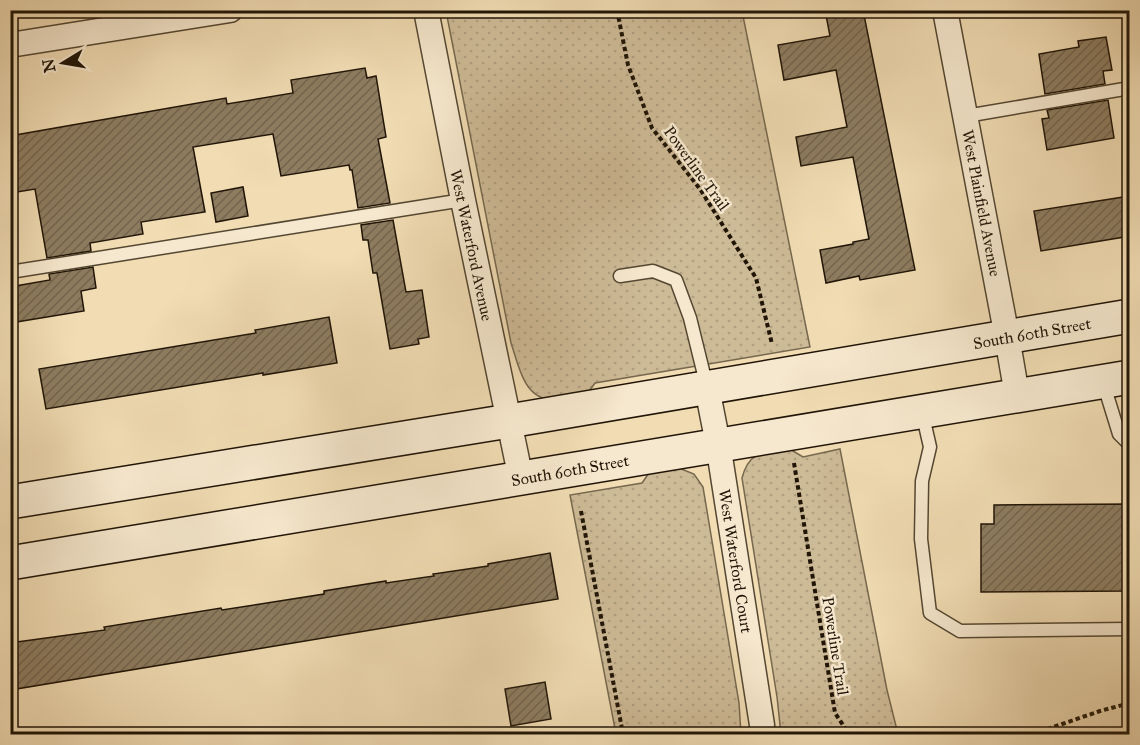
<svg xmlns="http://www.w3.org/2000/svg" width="1140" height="745" font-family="'IM FELL Great Primer',serif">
<defs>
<pattern id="green-dots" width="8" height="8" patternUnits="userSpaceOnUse" patternTransform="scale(1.5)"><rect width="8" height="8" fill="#cdba96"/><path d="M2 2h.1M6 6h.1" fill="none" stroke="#b09f80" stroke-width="1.8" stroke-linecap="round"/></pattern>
<pattern id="building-hatch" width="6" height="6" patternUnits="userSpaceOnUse" patternTransform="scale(1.5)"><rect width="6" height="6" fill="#8d7c60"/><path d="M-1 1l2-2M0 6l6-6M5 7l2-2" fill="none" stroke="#73644d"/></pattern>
</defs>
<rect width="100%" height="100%" fill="#f1dcb3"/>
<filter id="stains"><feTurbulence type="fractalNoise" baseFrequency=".00333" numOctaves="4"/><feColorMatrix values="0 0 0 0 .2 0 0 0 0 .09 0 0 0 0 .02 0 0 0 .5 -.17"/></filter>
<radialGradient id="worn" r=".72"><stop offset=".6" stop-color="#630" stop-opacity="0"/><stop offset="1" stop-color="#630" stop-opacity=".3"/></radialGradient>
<!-- green -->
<path fill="url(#green-dots)" stroke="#76684e" stroke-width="1.5" d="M446 11H742L810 347 595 383 587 394C575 396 560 401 548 399 523 396 518 363 511 343Z
M788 448 803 457 840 449 887 690 898 734H781L777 697 742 478C749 451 764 452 788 448Z
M679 468 694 474 703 487 739 703 741 734H616L570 495 642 483 649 473Z"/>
<!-- building -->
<path fill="url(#building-hatch)" stroke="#201507" stroke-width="1.5" d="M825 10H863L915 270 860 280 859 276 826 283 820 250 853 244V242L869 239 853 157 801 166 796 137 847 127 836 70 784 80 778 45 830 36Z
M1106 37 1112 70 1103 71 1105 84 1045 94 1039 54 1079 47 1078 41Z
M365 68 367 78 376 76 386 137 378 139 390 203 358 208 352 170H350L349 165 281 176 273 134 193 147 205 212 141 222 143 234 90 243 91 251 47 258 35 189 10 193V136L226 98 227 104 293 93 291 80Z
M1108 100 1114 138 1047 150 1042 119 1049 118 1047 110Z
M243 187 248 216 216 222 211 193Z
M1130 196V236L1041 251 1034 211Z
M393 220 406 292 422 290 429 337 418 339 419 344 390 349 377 273H373L368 240H363L361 225Z
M93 267 96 288 81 291 84 311 10 323V287L50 280 49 274Z
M329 317 337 363 263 375V373L46 409 39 369 256 333 255 330Z
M1130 504V591L981 592V524H994V505Z
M550 553 558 599 10 690V643L105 630 104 627 221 608 222 610 324 594V591L386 581V583L434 576 433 574 488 566V564Z
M545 682 551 719 511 726 505 689Z"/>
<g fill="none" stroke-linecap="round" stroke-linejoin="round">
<defs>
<path id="service" d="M966 116 1130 88
M10 272 463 200
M620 276 653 271 676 280 690 318 707 387
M1103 382 1119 434 1130 445
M922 412 930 447 922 481 921 539 930 613 960 631 1130 629"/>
<path id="minor" d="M426 10 463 200 521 479
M945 10 1007 337 1017 395
M10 45 230 10
M707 388 718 444 762 725V734"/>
<path id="secondary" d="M10 502 509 421 1130 316
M10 563C384 502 756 438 1130 377"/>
</defs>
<!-- service casing -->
<use href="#service" stroke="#544732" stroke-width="15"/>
<!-- minor casing -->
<use href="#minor" stroke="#544732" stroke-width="27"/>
<!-- secondary casing -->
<use href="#secondary" stroke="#201507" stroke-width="36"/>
<!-- path -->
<path stroke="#201507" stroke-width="4" stroke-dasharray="4.5 3" stroke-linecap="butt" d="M617 10 628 65 652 128 700 189 756 278 772 344
M794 463 835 713 849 734
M581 511 623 734
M1033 734 1100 711 1130 703"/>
<!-- service -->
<use href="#service" stroke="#f6e8ce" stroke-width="12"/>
<!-- minor -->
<use href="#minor" stroke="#f6e8ce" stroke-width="24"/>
<!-- secondary -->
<use href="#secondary" stroke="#f6e8ce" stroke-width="33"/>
</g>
<g text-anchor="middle" stroke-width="5" stroke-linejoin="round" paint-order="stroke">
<!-- street labels -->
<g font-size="16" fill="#201507" stroke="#f6e8ce">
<text transform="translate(697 168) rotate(54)" y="6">Powerline Trail</text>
<text transform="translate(982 203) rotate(79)" y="6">West Plainfield Avenue</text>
<text transform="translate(472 245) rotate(78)" y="6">West Waterford Avenue</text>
<text transform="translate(1032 333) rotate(-10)" y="6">South 60th Street</text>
<text transform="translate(570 470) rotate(-10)" y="6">South 60th Street</text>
<text transform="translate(736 561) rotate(81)" y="6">West Waterford Court</text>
<text transform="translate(836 646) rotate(81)" y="6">Powerline Trail</text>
</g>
</g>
<!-- margin -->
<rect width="1140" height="745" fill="none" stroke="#f1dcb3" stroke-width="36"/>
<rect x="12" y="12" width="1116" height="721" fill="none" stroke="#201507" stroke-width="3"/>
<rect x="18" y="18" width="1104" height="709" fill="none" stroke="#201507" stroke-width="1.5"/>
<!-- north arrow -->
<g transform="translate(63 63) rotate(259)" stroke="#f6e8ce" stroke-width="4.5" paint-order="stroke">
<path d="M0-4.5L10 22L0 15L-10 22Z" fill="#201507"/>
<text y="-9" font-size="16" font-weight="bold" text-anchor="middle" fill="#201507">N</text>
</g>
<rect width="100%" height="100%" filter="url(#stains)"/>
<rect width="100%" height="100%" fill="url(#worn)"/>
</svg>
